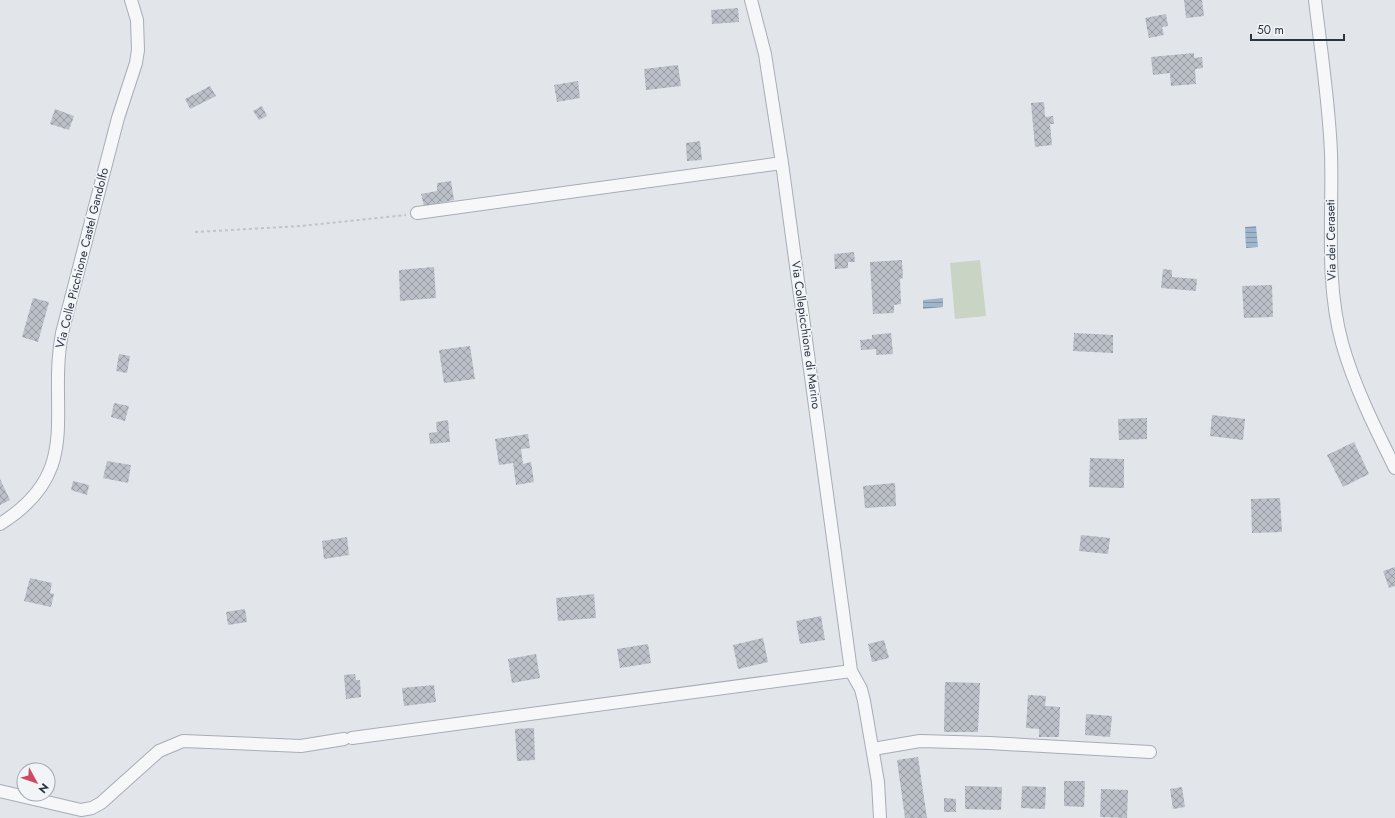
<svg xmlns="http://www.w3.org/2000/svg" width="1395" height="818" font-family="Jost,sans-serif">
<defs>
<pattern id="water-rules" width="6" height="5" patternUnits="userSpaceOnUse"><rect width="6" height="5" fill="#9eb5ca"/><path d="M0 2.5h6" fill="none" stroke="#8194a6"/></pattern>
<pattern id="building-cross-hatch" width="8" height="8" patternUnits="userSpaceOnUse"><rect width="8" height="8" fill="#babfc8"/><path d="M0 0l8 8M0 8l8-8" fill="none" stroke="#979ca4"/></pattern>
</defs>
<rect width="100%" height="100%" fill="#e2e6eb"/>
<!-- grass -->
<path fill="#c9d4c4" d="M980 260 986 316 955 319 950 263Z"/>
<!-- water -->
<path fill="url(#water-rules)" d="M1256 226 1258 247 1246 248 1245 227Z
M943 298V307L923 309V300Z"/>
<!-- building -->
<path fill="url(#building-cross-hatch)" d="M1184 0H1202L1204 16 1186 18Z
M738 8 739 22 712 24 711 10Z
M1166 14 1168 26 1162 27 1164 35 1149 38 1145 18Z
M1194 53V58L1202 57 1203 68 1195 69 1196 84 1171 86 1170 73 1153 75 1151 57Z
M678 65 681 86 646 90 644 69Z
M578 81 580 98 557 102 554 85Z
M210 86 216 96 190 109 185 99Z
M1044 102 1045 117 1053 116 1054 124H1050L1052 145 1035 147 1031 103Z
M262 106 267 116 259 120 253 111Z
M55 109 74 116 69 130 50 124Z
M700 141 702 160 687 161 686 143Z
M451 181 454 200 424 206 421 194 437 191V183Z
M854 252 855 262H848V268L835 269 834 254Z
M902 260 903 278 900 279 901 304 894 305V313L873 314 870 262Z
M434 267 436 298 400 301 399 270Z
M1163 269 1172 270V277L1197 279 1196 291 1161 288Z
M1272 285 1273 317 1244 318 1242 286Z
M33 298 49 302 38 342 22 337Z
M891 333 893 354 876 355V349L861 350 860 340 872 339V335Z
M1074 333 1113 335V353L1073 351Z
M470 346 475 379 444 383 439 350Z
M119 354 130 356 127 373 116 371Z
M114 403 129 406 125 421 111 417Z
M1212 415 1245 419 1243 440 1210 436Z
M1147 418V439L1119 440 1118 419Z
M448 420 450 442 430 444 429 433 437 432 436 422Z
M528 434 530 448 521 449 523 464 531 462 534 482 516 485 513 463 499 465 495 439Z
M1354 442 1369 474 1343 487 1327 455Z
M1090 458 1124 459V488L1089 487Z
M107 461 131 465 128 483 103 478Z
M0 479 10 500 0 505Z
M73 481 89 485 87 495 71 490Z
M895 483 896 506 865 508 863 486Z
M1280 498 1282 532 1252 533 1251 499Z
M1081 535 1110 538 1108 554 1079 551Z
M347 537 349 555 324 559 322 541Z
M1395 567V586L1389 588 1383 571Z
M30 578 52 583 50 593 54 594 51 607 24 601Z
M594 594 596 618 558 621 556 598Z
M245 609 247 622 228 625 226 612Z
M821 616 825 640 800 644 796 621Z
M763 638 768 662 738 669 733 645Z
M884 640 889 658 872 662 868 644Z
M648 644 651 663 620 668 617 649Z
M536 654 540 678 512 683 508 659Z
M355 674 356 680H360L361 697 346 699 344 675Z
M945 682 980 683 978 732H944Z
M434 685 436 702 404 706 402 688Z
M1028 695 1046 696 1045 706 1060 707 1059 737H1039V729L1026 728Z
M1086 714 1112 716 1110 737 1085 735Z
M534 728 535 760 517 761 515 729Z
M918 757 927 818H905L897 760Z
M1064 781H1085L1084 807 1064 806Z
M965 786 1002 787 1001 810 965 809Z
M1022 786 1046 787 1045 809 1021 808Z
M1182 787 1185 807 1173 809 1170 789Z
M1101 789 1128 790 1127 818 1100 817Z
M944 798 956 799V812H944Z"/>
<g fill="none" stroke-linecap="round" stroke-linejoin="round">
<defs>
<path id="minor" d="M751 0 765 54 782 163 851 671 861 689 864 701 878 782 880 818
M1315 0C1321 51 1329 102 1331 153 1333 217 1325 281 1342 343 1354 386 1375 428 1395 468
M417 213 782 163
M0 524C85 471 47 413 62 333L118 118 136 63 138 50 137 20 131 0
M352 738 851 671
M873 749 920 741 989 743 1150 752
M0 791 81 810 92 808 101 803 159 751 183 741 301 746 344 739"/>
</defs>
<!-- minor casing -->
<use href="#minor" stroke="#a7adb5" stroke-width="14"/>
<!-- path -->
<path stroke="#c0c4ca" stroke-width="2" stroke-dasharray="3 3" stroke-linecap="butt" d="M195 232 301 226 406 215"/>
<!-- minor -->
<use href="#minor" stroke="#f5f7f9" stroke-width="12"/>
</g>
<g text-anchor="middle" stroke-width="3" stroke-linejoin="round" paint-order="stroke">
<!-- street labels -->
<g font-size="12" fill="#2a3443" stroke="#f2f5f8">
<text transform="translate(1331 240) rotate(-91)" y="4">Via dei Ceraseti</text>
<text transform="translate(82 258) rotate(-76)" y="4">Via Colle Picchione Castel Gandolfo</text>
<text transform="translate(806 335) rotate(82)" y="4">Via Collepicchione di Marino</text>
</g>
</g>
<!-- north arrow -->
<g transform="translate(36 782) rotate(130)"><circle r="19" fill="#f2f5f8" stroke="#a2a8b0"/>
<path d="M0-3L7 15L0 10L-7 15Z" fill="#ce4962"/>
<text y="-6" font-size="11" font-weight="bold" text-anchor="middle" fill="#2a3443">N</text>
</g>
<!-- scale -->
<path d="M1251 34v6h93v-6" fill="none" stroke="#2a3443" stroke-width="2"/>
<text x="1257" y="34" font-size="12" fill="#2a3443" stroke="#f2f5f8" stroke-width="3" paint-order="stroke">50 m</text>
</svg>
